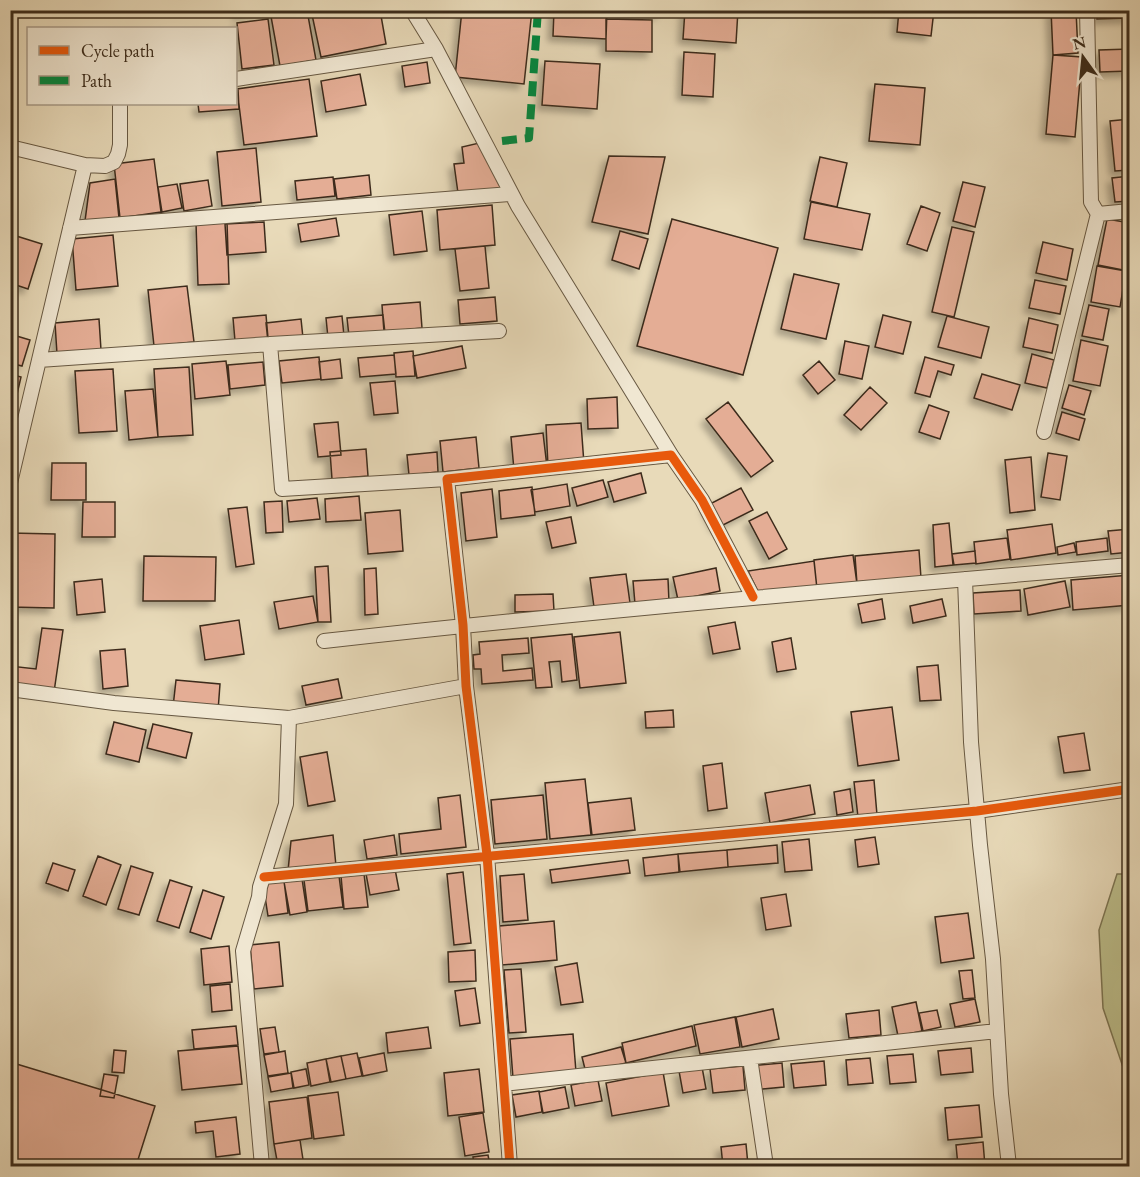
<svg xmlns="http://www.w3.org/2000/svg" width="1140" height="1177" font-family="'EB Garamond',serif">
<defs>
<filter id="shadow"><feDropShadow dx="-5" dy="5" stdDeviation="3" flood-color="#0004"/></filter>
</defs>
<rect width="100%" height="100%" fill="#e8dab9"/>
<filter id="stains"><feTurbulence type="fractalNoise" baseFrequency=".00333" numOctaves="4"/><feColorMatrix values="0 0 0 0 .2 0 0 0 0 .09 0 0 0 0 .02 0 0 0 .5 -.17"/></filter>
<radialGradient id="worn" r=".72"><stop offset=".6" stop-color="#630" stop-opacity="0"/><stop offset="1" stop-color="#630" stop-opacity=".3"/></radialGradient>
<!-- green -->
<path fill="#bcbe8b" stroke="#7c7553" stroke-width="1.5" d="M1117 874H1129V1085L1103 1008 1099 930Z"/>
<!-- building -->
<path fill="#e4ad95" stroke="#3c2c1b" stroke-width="1.5" filter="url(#shadow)" d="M237 10H273L238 15Z
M275 10H307L316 60 280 66 270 11Z
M311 10H380L386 44 321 57Z
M462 10H532L524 84 455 77Z
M554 10H607L606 39 553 36Z
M607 10H661L660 14Z
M685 10H738L736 43 683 39Z
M899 10H934L931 36 897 32Z
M1051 10H1076L1078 53 1053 55Z
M1097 10H1130V18L1097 19Z
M268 19 274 65 242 69 237 23Z
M606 19 652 20V52L606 51Z
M1130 49V71L1100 72 1099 50Z
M684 52 715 54 713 97 682 95Z
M1053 55 1082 57 1075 137 1046 134Z
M545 61 600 64 597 109 542 105Z
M427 62 430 83 405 87 402 66Z
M360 74 366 105 326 112 321 81Z
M309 79 317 136 244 145 237 89Z
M875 84 925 88 920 145 869 141Z
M238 89 239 109 199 112 198 104H236V90Z
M1130 119V170L1115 171 1110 121Z
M479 143 501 188 458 193 454 164 464 163 462 147Z
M256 148 261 202 222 206 217 152Z
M609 156 665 157 648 234 592 222Z
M820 157 847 163 837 207 810 201Z
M154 159 161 212 120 218 114 164Z
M369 175 371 195 337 199 334 179Z
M1130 176V201L1115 202 1112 178Z
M333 177 335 196 297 200 295 181Z
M115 179 119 218 85 221 90 183Z
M208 180 212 206 184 211 180 184Z
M963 182 985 187 975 227 953 221Z
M177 184 182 208 162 212 158 187Z
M811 202 870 214 862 250 804 239Z
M492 205 495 245 440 250 437 210Z
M921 206 940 213 927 251 907 244Z
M422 211 427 251 394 255 389 215Z
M336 218 339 236 301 242 298 224Z
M672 219 778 248 743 375 637 346Z
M1107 219 1130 223V236L1123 270 1098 265Z
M227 222 229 284 198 285 196 223Z
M264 222 266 252 227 255 225 224Z
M952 227 974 232 954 317 932 312Z
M620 231 648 239 639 269 612 260Z
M10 234 42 244 28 289 10 283Z
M113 235 118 286 76 290 72 239Z
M1043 242 1073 249 1067 280 1036 273Z
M485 246 489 288 460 291 455 249Z
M1097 266 1126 271 1120 307 1091 302Z
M794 274 839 284 826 339 781 329Z
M1035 280 1066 286 1060 314 1029 308Z
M187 286 194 342 154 346 148 290Z
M495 297 497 321 460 324 458 300Z
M420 302 422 328 384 332 382 305Z
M1089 305 1109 309 1103 340 1082 336Z
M266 315 268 338 235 341 233 318Z
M383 315 385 333 349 336 347 318Z
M883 315 911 322 903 354 875 347Z
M342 316 344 336 328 338 326 318Z
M947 316 989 327 981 358 938 347Z
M1029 318 1058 325 1052 353 1023 347Z
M99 319 101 350 57 354 55 323Z
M301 319 303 338 268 342 266 323Z
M10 334 30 340 22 366 10 363Z
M1081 340 1108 346 1100 386 1073 381Z
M845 341 869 346 862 379 839 374Z
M462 346 466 368 417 378 413 356Z
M413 351 415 376 396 377 394 353Z
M1032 354 1054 360 1047 388 1025 383Z
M394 355 396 374 360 377 358 358Z
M319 357 321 379 282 383 279 361Z
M925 357 954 365 951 375 938 371 930 397 915 393Z
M340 359 342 378 321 380 319 362Z
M226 361 230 395 195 399 192 364Z
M819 361 835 380 818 394 803 375Z
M263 362 265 385 230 389 228 365Z
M189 367 193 435 158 437 154 369Z
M113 369 117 431 79 433 75 371Z
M10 374 21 377 11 420H10Z
M982 374 1020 385 1012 410 974 398Z
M395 381 398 413 374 415 370 383Z
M1069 385 1091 391 1084 415 1062 408Z
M870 387 887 403 861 430 844 415Z
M153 389 158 437 129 440 125 391Z
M617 397 618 428 588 429 587 399Z
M728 402 773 461 751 477 706 419Z
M929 405 949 412 940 439 919 432Z
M1062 412 1085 419 1079 440 1056 433Z
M338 422 341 455 318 457 314 424Z
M581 423 584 464 548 466 546 425Z
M543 433 547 467 514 470 511 437Z
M476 437 479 468 443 472 440 441Z
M366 449 368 476 332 479 330 452Z
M437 452 438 472 409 475 407 455Z
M1048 453 1067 456 1060 500 1041 497Z
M1031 457 1035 510 1010 513 1005 460Z
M52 463H86V500H51Z
M641 473 646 493 614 502 608 482Z
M603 480 608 497 577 506 572 488Z
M567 484 570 506 535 512 531 490Z
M532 487 535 515 501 519 499 491Z
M741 488 753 510 717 528 706 506Z
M492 489 497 537 466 541 461 493Z
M359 496 361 520 326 522 325 499Z
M317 498 320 519 289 522 287 501Z
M282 501 283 532 266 533 264 502Z
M83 502H115V537H82Z
M247 507 254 564 236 567 228 509Z
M400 510 403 551 368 554 365 513Z
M767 512 787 549 769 559 749 521Z
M571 517 576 543 552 548 546 522Z
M949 523 953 565 935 567 933 525Z
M1052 524 1056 553 1011 560 1007 530Z
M1130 529V552L1111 554 1108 531Z
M10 533 55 534 54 608 10 607Z
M1007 538 1010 559 976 564 974 542Z
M1107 538 1108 551 1077 555 1076 542Z
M1074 543 1076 552 1058 555 1057 547Z
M919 550 921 578 857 584 855 556Z
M975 551 976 563 954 565 952 554Z
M853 555 857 584 817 589 814 560Z
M144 556 216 557 215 601H143Z
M814 561 817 589 760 596 748 571Z
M328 566 331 622H318L315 567Z
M376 568 378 614 365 615 364 569Z
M716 568 720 591 678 600 673 577Z
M626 574 630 603 594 607 590 578Z
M1130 575V605L1073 610 1071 580Z
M102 579 105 612 77 615 74 582Z
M668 579 669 602 635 604 633 581Z
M1065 581 1070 607 1028 615 1024 589Z
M1020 590 1021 611 974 614 973 593Z
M553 594 554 611 515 612V595Z
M313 596 318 622 279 629 274 602Z
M882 599 885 619 862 623 858 604Z
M942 599 946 616 913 623 910 606Z
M239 620 244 654 205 660 200 626Z
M735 622 740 649 713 654 708 627Z
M42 628 63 630 54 692 10 686V666L36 669Z
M620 632 626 683 580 688 574 637Z
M572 634 577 680 562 682 560 661 549 662 552 687 536 688 531 638Z
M528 638 529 653 502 655 503 671 532 668 533 680 482 684 481 669H474L473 655 480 654 479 642Z
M791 638 796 669 777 672 772 642Z
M125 649 128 686 103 689 100 651Z
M938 665 941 700 920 701 917 667Z
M338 679 342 698 306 705 302 686Z
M176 680 220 684 218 711 173 707Z
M892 707 899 760 858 766 851 712Z
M673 710 674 727 646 728 645 712Z
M114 722 146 730 139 762 106 754Z
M153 724 192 733 186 758 147 748Z
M1084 733 1090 770 1064 773 1058 737Z
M327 752 335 801 308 806 300 757Z
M722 763 727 808 708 811 703 766Z
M585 779 591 835 550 839 545 783Z
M874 780 877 815 858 817 854 782Z
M810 785 815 814 770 823 765 793Z
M850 789 853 812 837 815 834 792Z
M460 795 466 847 401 854 399 834 441 829 438 798Z
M543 795 547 839 495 844 491 800Z
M631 798 635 830 592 835 588 803Z
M333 835 336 866 288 871 291 841Z
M394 835 397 855 367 859 364 840Z
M875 837 879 864 858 867 855 840Z
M809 839 812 870 785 872 782 842Z
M777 845 778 863 728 867 727 850Z
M727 850 728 867 679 872 678 854Z
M678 854 680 872 645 876 643 858Z
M98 856 121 865 106 905 83 896Z
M628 860 630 873 552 883 550 870Z
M53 863 75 870 68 891 46 883Z
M131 866 153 873 139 915 118 909Z
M395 869 399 890 370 895 366 874Z
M463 872 471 943 454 945 447 874Z
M364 874 368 907 344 909 341 876Z
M524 874 528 920 503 922 500 876Z
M339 876 343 907 308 911 304 880Z
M302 879 307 912 290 915 284 882Z
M170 880 192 887 179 928 157 921Z
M284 881 288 913 268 916 263 884Z
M203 890 224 897 211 939 190 932Z
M786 894 791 926 766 930 761 898Z
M968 913 974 958 941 963 935 917Z
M554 921 557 960 502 965 499 926Z
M279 942 283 986 254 989 250 945Z
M229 946 232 982 204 985 201 949Z
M475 950 476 981 449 982 448 952Z
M577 963 583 1002 561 1005 555 967Z
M521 969 526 1032 509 1033 504 970Z
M972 970 975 998 963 999 959 971Z
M230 984 232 1010 212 1012 210 986Z
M475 988 480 1023 460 1026 455 991Z
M975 999 980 1022 955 1027 950 1004Z
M916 1002 922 1031 898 1036 892 1007Z
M773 1009 779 1039 742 1047 736 1017Z
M879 1010 881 1035 849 1038 846 1014Z
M937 1010 941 1027 923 1031 919 1013Z
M735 1017 740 1047 700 1054 694 1025Z
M236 1026 238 1045 194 1049 192 1030Z
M692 1026 696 1046 626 1063 622 1043Z
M275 1027 279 1052 264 1054 260 1029Z
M428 1027 431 1048 388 1053 386 1033Z
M573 1034 576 1072 513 1078 510 1039Z
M238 1046 242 1084 182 1090 178 1051Z
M621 1047 626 1063 586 1073 582 1057Z
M971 1048 973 1072 941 1075 938 1051Z
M114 1050 126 1051 124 1073 112 1072Z
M285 1051 288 1073 268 1076 264 1055Z
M357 1053 362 1076 346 1079 341 1056Z
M384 1053 387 1071 363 1076 359 1058Z
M913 1054 916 1082 890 1084 887 1056Z
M341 1056 346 1079 331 1082 326 1059Z
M870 1058 873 1083 848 1085 846 1060Z
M326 1059 330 1082 311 1086 307 1063Z
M824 1061 826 1085 794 1088 791 1064Z
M10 1062 155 1106 136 1166H10Z
M782 1063 784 1087 752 1090 749 1066Z
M743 1066 745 1090 713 1093 710 1069Z
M702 1067 706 1089 683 1093 679 1071Z
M306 1069 309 1085 294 1088 291 1072Z
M479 1069 484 1112 448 1116 444 1073Z
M663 1072 669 1106 612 1116 606 1083Z
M291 1073 293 1088 271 1092 268 1077Z
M104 1074 118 1076 114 1098 100 1096Z
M598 1080 602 1101 575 1106 571 1085Z
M565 1087 569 1108 543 1113 539 1092Z
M539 1091 542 1112 516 1117 512 1095Z
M338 1092 344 1135 314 1139 308 1096Z
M307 1097 312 1138 274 1144 269 1102Z
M979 1105 982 1137 948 1140 945 1108Z
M483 1113 489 1152 465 1156 459 1117Z
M236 1117 240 1154 216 1157 213 1131 196 1133 195 1122Z
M300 1140 304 1166H278L274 1144Z
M983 1142 985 1166H958L956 1145Z
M746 1144 748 1165 723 1166 721 1147Z
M488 1155 490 1166H474L473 1157Z"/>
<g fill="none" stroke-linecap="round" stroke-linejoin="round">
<defs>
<path id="minor" d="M412 10 436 49 518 206 671 455
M236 79 436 49
M10 147 85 165 105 166 114 162 118 154 120 145V104
M1098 214 1130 211
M70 228 511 194
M39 360 270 344
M1044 432 1098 214 1091 202 1087 10
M447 479 282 489 270 344 499 331
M10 483 85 165
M965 579 971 742 980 845 993 959 1001 1094 1009 1166
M324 641C592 611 861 588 1130 565
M10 689 114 703 289 718 466 686
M264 877 977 811 1130 789
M750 1058 766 1166
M504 1084 997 1031
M262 1166 243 951 259 897 260 887 286 804 289 718
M510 1166 487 855 466 686 463 625 447 479 671 455 702 500 753 597"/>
</defs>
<!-- minor casing -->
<use href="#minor" stroke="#675842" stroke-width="16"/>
<!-- minor -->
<use href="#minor" stroke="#f0e7d2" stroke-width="14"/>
<!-- quiet -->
<path stroke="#00873e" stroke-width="8" stroke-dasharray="15 8" stroke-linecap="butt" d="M502 141 529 138 538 10"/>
<defs>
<path id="cycleway" d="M264 877 977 811 1130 789
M510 1166 487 855 466 686 463 625 447 479 671 455 702 500 753 597"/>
</defs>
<!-- cycleway casing -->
<use href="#cycleway" stroke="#f0e7d2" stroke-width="13"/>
<!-- cycleway -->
<use href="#cycleway" stroke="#e8590c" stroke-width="9"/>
</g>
<!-- margin -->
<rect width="1140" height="1177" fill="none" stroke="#e8dab9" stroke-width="36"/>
<rect x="12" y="12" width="1116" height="1153" fill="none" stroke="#3c2c1b" stroke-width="3"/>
<rect x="18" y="18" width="1104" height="1141" fill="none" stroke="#3c2c1b" stroke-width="1.5"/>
<!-- legend -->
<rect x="27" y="27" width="210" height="78" fill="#f0e7d2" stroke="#a89c89" stroke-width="1.5"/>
<rect x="39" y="46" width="30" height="9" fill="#e8590c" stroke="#a89c89" stroke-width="1.5"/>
<text x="81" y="57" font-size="18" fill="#3c2c1b">Cycle path</text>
<rect x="39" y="76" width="30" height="9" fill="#00873e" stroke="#a89c89" stroke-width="1.5"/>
<text x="81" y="87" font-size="18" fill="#3c2c1b">Path</text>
<!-- north arrow -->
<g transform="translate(1083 57) rotate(345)" stroke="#f0e7d2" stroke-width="4.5" paint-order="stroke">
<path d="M0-4.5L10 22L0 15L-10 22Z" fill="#3c2c1b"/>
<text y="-9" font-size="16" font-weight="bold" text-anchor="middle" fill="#3c2c1b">N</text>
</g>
<rect width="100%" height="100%" filter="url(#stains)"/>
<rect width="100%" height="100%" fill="url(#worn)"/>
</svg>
